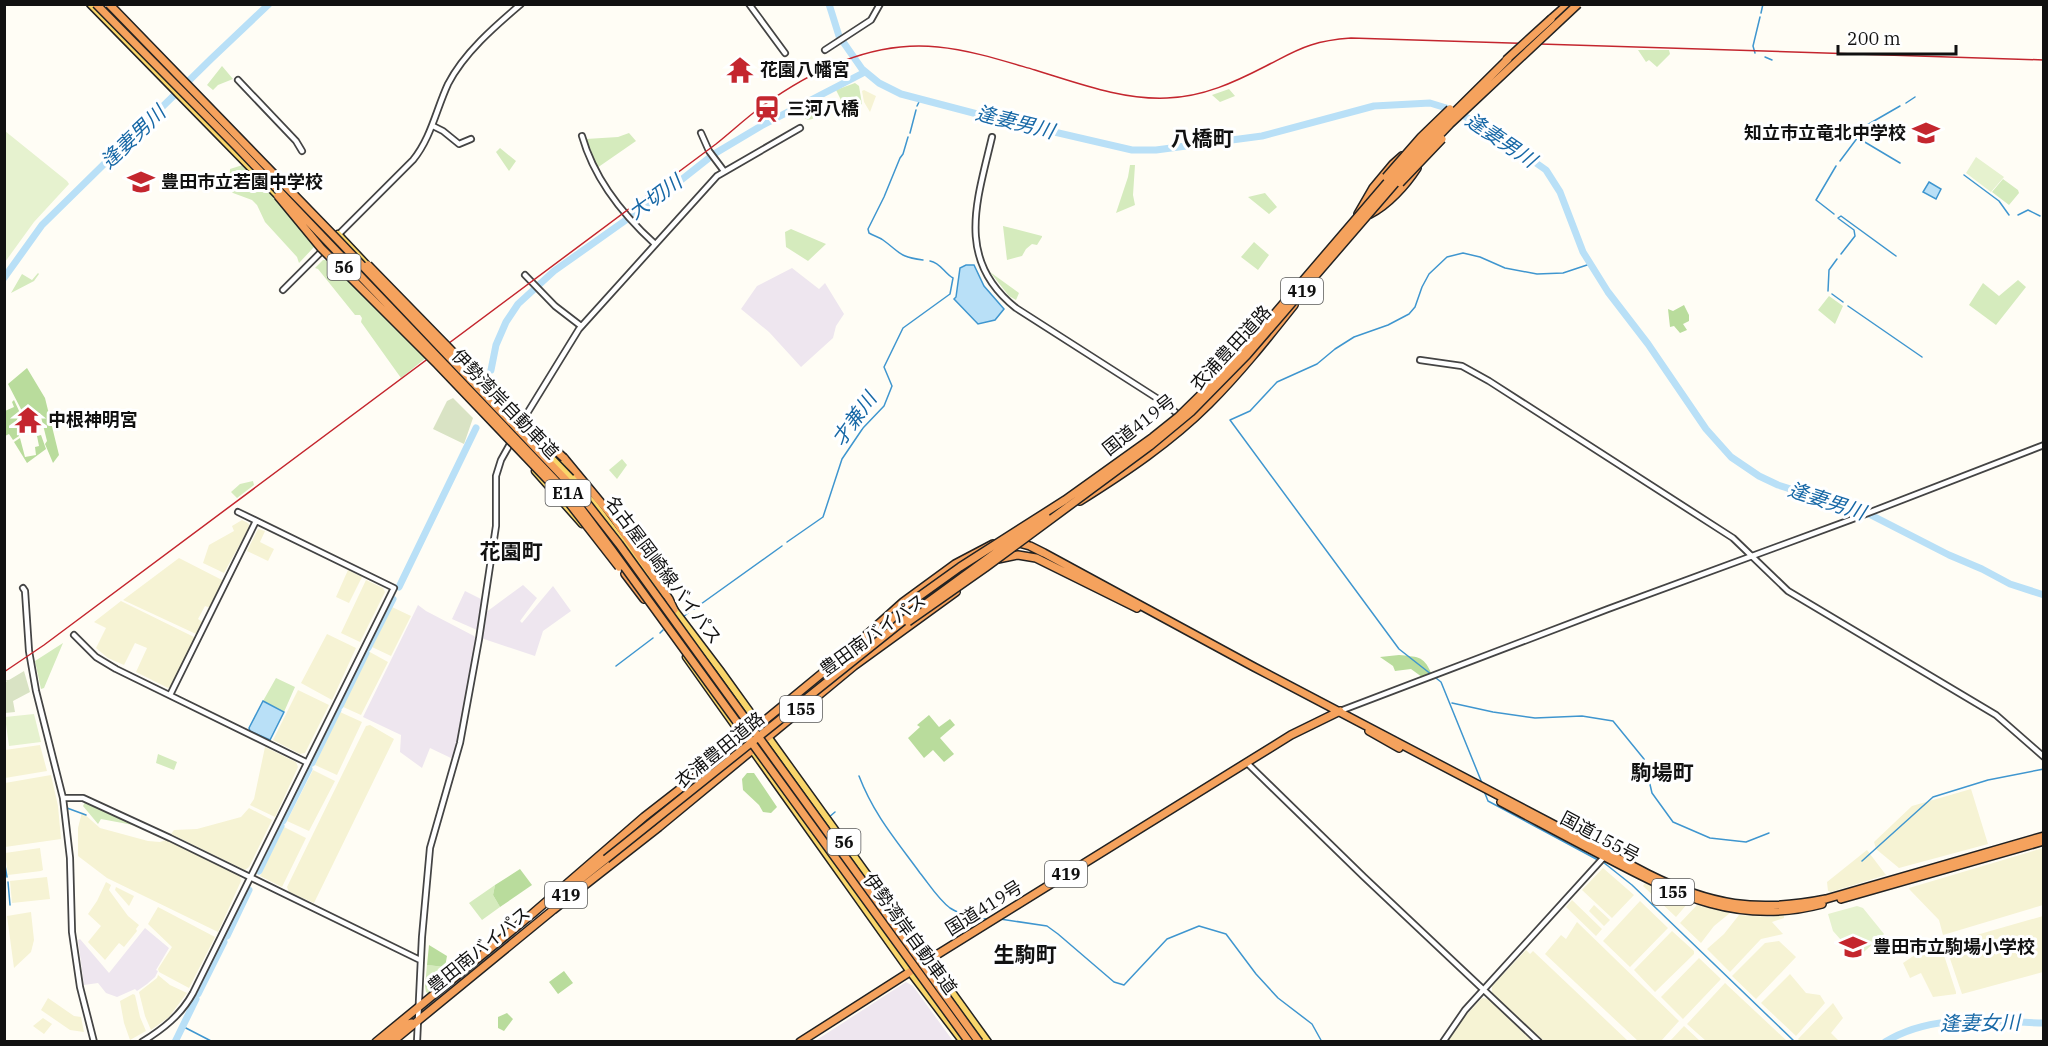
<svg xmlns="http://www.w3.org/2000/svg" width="2048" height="1046" font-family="'IBM Plex Serif','Noto Sans JP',serif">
<rect width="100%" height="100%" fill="#fffdf5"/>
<!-- industrial -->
<path fill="#eee6ef" d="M792 268 819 289 825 283 844 314 836 326 833 338 801 367 769 332 741 309 757 286Z
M523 585 537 598 520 621 522 623 553 586 571 611 543 631 535 656 481 638 485 613Z
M465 591 483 600 477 630 452 619Z
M418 605 426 611 474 636 476 639 458 742 453 759 430 748 422 768 400 752 401 735 363 717Z
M145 928 169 948 156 970 158 971 155 977 147 984 137 991 135 989 117 997 106 993 98 983 84 985 78 940 80 939 109 973Z
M906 982 913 986 953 1041H815Z"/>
<!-- farmland -->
<path fill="#f6f3d4" d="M864 90 876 96 870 112 864 102 862 91Z
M242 520 248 523 250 526 224 573 203 563 209 545 234 531 232 526Z
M258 529 265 531 260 542 274 549 268 561 247 551Z
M179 558 222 580 224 583 211 608 205 606 198 619 204 623 196 634 123 600Z
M348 570 362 577 349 603 336 597Z
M366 580 383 588 385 592 360 642 341 633Z
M121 601 194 637 196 640 171 687 168 688 136 672 147 648 135 643 124 665 108 658 96 648 106 628 94 622Z
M392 607 411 616 391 656 372 647Z
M327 634 356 648 332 700 301 683Z
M368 651 388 662 361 715 341 706Z
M298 690 329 705 305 753 300 754 273 740Z
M340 712 362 722 337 775 315 765Z
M370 725 394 739 314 903 289 892 287 887 366 726Z
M40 745 47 771 5 778V750Z
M265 747 296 762 298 767 275 817 250 805 254 799Z
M313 770 335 781 309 831 287 821Z
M51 775 58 806 61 839 5 847V783Z
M1971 789 1988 844 1899 868 1876 849 1874 842 1912 806Z
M249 808 272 820 249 867 245 870 171 834 174 830 197 829 241 817Z
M82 812 100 828 148 841 160 842 166 840 240 876 241 881 218 932 107 878 78 856V828Z
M284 827 306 838 282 887 260 876Z
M40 848 43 870 41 871 8 875 5 853Z
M2043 848V905L1943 935 1939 920 1910 890 1909 888Z
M1867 850 1886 875 1831 892 1828 891 1827 882Z
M1603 868 1634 895 1612 918 1582 890Z
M47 877 50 899 12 903 10 881Z
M106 882 111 885 109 890 128 916 139 925 136 929 137 931 124 947 119 943 105 960 88 942 101 926 88 914 97 901Z
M1645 883 1678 899 1688 903 1676 917 1643 886Z
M116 887 134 896 129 906 115 890Z
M1572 900 1602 929 1596 936 1566 907Z
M1640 901 1668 928 1630 967 1603 941Z
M1594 905 1610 920 1604 926 1589 911Z
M1697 905 1730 913 1714 926 1701 943 1680 923Z
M158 907 215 937 189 988 159 972 158 969 172 947 148 924Z
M31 912 34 940 31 952 14 968 7 916Z
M1739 915 1770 917 1784 915V918L1772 922 1783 934 1761 939 1730 972 1707 949 1724 934Z
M2043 916V972L1962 994 1945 944Z
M1577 922 1679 1021 1661 1041H1638L1545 954 1561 935 1566 939Z
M1672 931 1694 951V954L1655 992 1634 970Z
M1779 941 1796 957 1756 999 1732 976 1765 943Z
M1940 943 1956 992V994L1933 997 1921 973 1910 978 1903 963 1918 953 1923 947Z
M1526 950 1530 954 1533 951 1628 1041H1544L1492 993V986Z
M1699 958 1721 979 1683 1019 1661 997Z
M1790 974 1806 993 1820 995 1825 1003 1796 1036 1761 1003Z
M158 975 170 985 187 993 169 1017 151 1030 145 1016 139 992 157 978Z
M1725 983 1787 1041H1706L1687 1024Z
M133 994 135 995 140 1017 146 1031 130 1040 124 1023 120 1001Z
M48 998 74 1016 81 1017 84 1032 70 1030 41 1010Z
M1482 998 1489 999 1532 1041H1448L1459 1023Z
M1833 1003 1843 1018 1831 1033 1838 1040 1843 1041 1801 1042 1798 1039Z
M43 1018 52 1024 44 1034 33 1026Z
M1684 1026 1700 1041H1670Z"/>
<!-- green -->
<path fill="#d5ebbd" d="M1638 50H1669L1670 54 1657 67 1649 60 1646 62Z
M222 66 233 79 218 85 213 90 207 85Z
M855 83 859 86 862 104 847 112 836 90Z
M1229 89 1235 96 1220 102 1212 95Z
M814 103C818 109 818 113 814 118 807 122 803 118 800 111Z
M629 133 636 141 597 168 590 154 586 139 618 137Z
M500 148 516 161 509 171 496 152Z
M249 163 315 239 314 247 299 263 297 257 265 222 257 205 252 200 233 193 229 189 230 169Z
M1130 165H1135L1133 195 1135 205 1116 213 1128 177Z
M2003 179 2018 190 2019 193 2009 205 1992 192Z
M1265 193 1277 207 1269 214 1248 197Z
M1003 226 1042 236V237L1037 245 1032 244 1026 249 1022 256 1007 260Z
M791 229 826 244 808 261 786 247 785 232Z
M1254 242 1269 255 1258 270 1241 257Z
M323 260H332L394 328 408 338 427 357 401 378 361 322 362 318 360 315H355L318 269 315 268Z
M990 272 1019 293 1016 300 1009 296Z
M38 273 39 274 34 281 11 293 22 274 32 280Z
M2018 280 2026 287 1996 325 1969 305 1983 283 1999 296Z
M1829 296 1843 306 1835 324 1818 310Z
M622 459 627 465 617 479 609 470Z
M253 481 254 485 237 498 231 492 240 484Z
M63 643 44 688 41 689 35 661Z
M276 678 295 687 284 712 263 701Z
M158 754 177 762 174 770 156 763Z
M85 802 133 825 101 819 98 824 83 806Z
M495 885 493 895 500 907 482 920 469 903Z
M427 965 445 967 450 975 429 994 426 992 425 986Z"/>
<!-- forest -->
<path fill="#b9dc9c" d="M1684 305 1689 315V321L1683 324 1687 330 1680 333 1674 326 1670 327 1668 309 1673 311Z
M27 368 45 398 59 455 53 463 45 444 47 441 40 413 36 414 34 409 23 413 8 384Z
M14 400 20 413 16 422 19 436 13 440 9 434 5 436 4 429 6 428 5 411 14 407 12 402Z
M41 435 46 449 27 463 14 442 20 438 25 457 36 455 35 447 39 446 37 436Z
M1399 655C1416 657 1424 655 1431 673L1422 677 1411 669 1395 671 1393 666 1380 657Z
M929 715 939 727 950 719 955 725 940 738 954 754 944 762 933 750 924 758 908 738 920 727 917 725Z
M747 773H754L777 807 771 813 763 812 759 805 743 790 742 779Z
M520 869 532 885 500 907 493 895 495 885Z
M429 945 447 956 445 967 427 965Z
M564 971 573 983 558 994 549 982Z
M507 1013 513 1019 504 1031 498 1028V1017Z"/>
<!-- cemetery -->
<path fill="#d9e3c4" d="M453 398 473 418 464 444 433 429 447 401Z
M24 671 30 692 13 701 15 712 5 713V683L7 681 5 680H9Z"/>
<!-- pitch -->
<path fill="#e6f2cf" d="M5 131 67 181 69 184 34 222 5 262Z
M1976 157 2004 177 1991 192 1966 173Z
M34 714 41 742 9 746 5 717Z
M1857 906 1863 908 1884 934 1857 958 1833 931 1828 914Z"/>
<!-- water -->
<path fill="#b9e0f7" stroke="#3f96cf" stroke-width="1.5" d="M1929 182 1941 189 1936 199 1923 192Z
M966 265H974L984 286 1004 309 995 320 978 324 954 299 956 297 960 268Z
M263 701 284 712 270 740 250 731 249 728Z"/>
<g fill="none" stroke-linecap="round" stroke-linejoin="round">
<!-- stream -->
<path stroke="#3f96cf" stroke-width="1.5" d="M1761 13 1763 4
M1755 53 1753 46 1760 17
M1765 57 1772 60
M1906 103 1915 97
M917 106 920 100
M910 133 916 110
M908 137 903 154 900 158 884 197 868 229 869 233C874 236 879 237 883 240 901 253 899 257 923 260
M1858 138 1900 163
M1840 161 1867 125 1900 106
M1964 175 1999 201 2009 215
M1834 214 1816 200 1836 166
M2018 215 2028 210 2040 216
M1838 218 1841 216 1896 256
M1839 219 1854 230 1855 236 1841 254
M2043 221 2044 222
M4 275 6 276
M1828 291 1829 270 1837 259
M1832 294 1843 302
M1848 306 1922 357
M787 542 823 517 842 459 863 428 884 406 892 386 884 367 903 328 950 294 953 278C944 273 941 263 930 261
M694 609 782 546
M683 617 688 613
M660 633 663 630
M616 666 653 638
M1452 703 1493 712 1535 718 1582 716 1613 721 1644 759 1652 793 1673 822 1710 838 1746 842 1769 833
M859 776C874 815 896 840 920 873 929 884 938 899 950 908 961 915 977 919 990 919
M1482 783 1441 682 1399 649 1230 420 1250 411 1277 382 1317 364 1335 349 1354 337 1388 325 1409 314 1415 307 1422 287 1429 274 1447 257 1463 253 1480 257 1505 268 1537 274 1563 273 1590 264
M1484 791 1488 801 1598 860
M67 808 86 815
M828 818 835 812
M4 860 7 877
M1862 861 1933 797 1988 780 2044 769
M1603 862 1632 885 1795 1042
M8 882 10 905
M1000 919 1047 926 1058 934 1114 982 1124 985 1167 939 1199 926 1226 934 1256 974 1278 998 1312 1024 1322 1042
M182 1026 213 1042"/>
<!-- river -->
<path stroke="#b9e0f7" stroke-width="7" d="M829 4 839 36 862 69 879 83 901 94 981 115 1132 150H1156L1262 136 1374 106 1430 103 1456 111 1502 139 1546 170 1560 192 1583 252 1608 292 1648 344 1706 429 1731 457 1759 476 1778 485 1838 504 1859 509 1949 555 1982 569 2010 584 2044 595
M4 278 42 225 211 59 269 4
M491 370 496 345 506 322 518 304 554 271 671 188 714 154 761 126 865 72
M399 587 476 428
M368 648 393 599
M340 706 366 653
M312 763 338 710
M283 821 309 769
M259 871 281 826
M227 936 249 890
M198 994 224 942
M175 1042 196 999
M1885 1042C1934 1012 1989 1022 2044 1023"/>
<!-- highway-tunnel -->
<path stroke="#dbdad3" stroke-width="7" stroke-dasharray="7 3.5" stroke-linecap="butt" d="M1510 62 1546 29"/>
<defs>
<path id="minor" d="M749 4 785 53
M825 50 871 20 880 4
M238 80 296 141 302 151
M433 126 443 131 459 144 471 139
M701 133 709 151 724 171
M582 136C594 178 623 215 655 244
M992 137C977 201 955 260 1016 308L1166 404 1181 417
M525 275 555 306 581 326
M283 290 413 160C431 138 436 110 448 84 464 53 494 27 521 4
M1420 360 1462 366 1489 381 1733 538 1788 591 1996 715 2044 757
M523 420 579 329 717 176 800 128
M23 588 25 591 29 651 36 691 63 798 70 858 72 932 80 987 94 1042
M74 635 96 657 116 669 306 762
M170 695 256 521
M1340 711 1608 609 1850 520 2044 445
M1247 763 1364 877 1539 1042
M63 798H83L170 838 420 960
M142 1042C163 1029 181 1015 193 993L394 588 238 512
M417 1042 422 937 430 848 460 743 479 639 496 526V476L501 460 519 428
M1443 1042 1465 1010 1605 856"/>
<path id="major" d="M90 4 281 199
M338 234 369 267
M316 237 349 271
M530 431 578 479
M535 471 582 524
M571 478 595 505 662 595
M673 608 720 670 988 1042
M686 657 910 972 963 1042"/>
<path id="highway" d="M1551 19 1568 4
M1546 29 1558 19
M1358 214 1373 188 1393 164 1402 156
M1370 214C1388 205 1406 185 1417 168
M564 458 612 516 669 599 674 610
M1080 501C1126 472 1171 442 1209 404 1240 373 1267 339 1294 305
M1016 542 1030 546 1044 553 1254 667 1648 874C1710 905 1757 913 1826 899L2044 836
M998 559 1018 555 1036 558 1137 608
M625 574 644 599
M1369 731 1399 748
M1501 802C1537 821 1572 840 1607 858 1679 896 1739 926 1822 904
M571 887 606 859
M1841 899 2044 841
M376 1042 532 914 644 817 707 768 843 656 903 602 955 564 993 544
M385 1042 404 1025 412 1023
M392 1042 553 910 659 827 854 666 956 592
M800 1042 930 959 1291 735 1340 711"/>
</defs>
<!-- minor casing -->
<use href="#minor" stroke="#444" stroke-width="8"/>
<!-- major casing -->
<use href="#major" stroke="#222" stroke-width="9"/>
<!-- highway casing -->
<use href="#highway" stroke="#222" stroke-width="10"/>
<!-- minor -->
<use href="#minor" stroke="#fff" stroke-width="4.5"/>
<!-- major -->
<use href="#major" stroke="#f9d66b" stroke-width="6"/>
<!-- highway -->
<use href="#highway" stroke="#f5a25d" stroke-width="7"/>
<!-- rail -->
<path stroke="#c4262e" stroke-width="1.5" d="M4 672 44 645 716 144C731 132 746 118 761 107 812 70 874 40 938 47 970 50 1004 61 1035 70 1078 83 1122 100 1167 98 1203 97 1235 82 1266 66 1280 59 1295 50 1311 45 1323 41 1337 39 1351 38L2044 60"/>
<defs>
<path id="major-bridge" d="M481 385 571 478"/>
<path id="highway-bridge" d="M96 4 238 148 576 502 612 550 969 1042
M109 4 338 240 583 498 619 544 979 1042
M1506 60 1551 19
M1386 177 1421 137 1450 109
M1400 183 1442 139
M278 196 321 248 437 364 566 499 619 567
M368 265 486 386 564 458
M924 605 1046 516
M908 622 985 568 1150 446 1191 412 1247 355 1410 166 1450 124 1578 4
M883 627 907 605 960 567 1065 500 1153 437 1178 417 1229 367 1408 158 1508 59
M606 859 908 617"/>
</defs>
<!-- major-bridge casing -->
<use href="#major-bridge" stroke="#222" stroke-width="9" stroke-linecap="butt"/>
<!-- highway-bridge casing -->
<use href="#highway-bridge" stroke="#222" stroke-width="10" stroke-linecap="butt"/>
<!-- major-bridge -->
<use href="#major-bridge" stroke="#f9d66b" stroke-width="6"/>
<!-- highway-bridge -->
<use href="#highway-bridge" stroke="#f5a25d" stroke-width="7"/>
</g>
<!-- icons -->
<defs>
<symbol id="temple-bare" viewBox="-9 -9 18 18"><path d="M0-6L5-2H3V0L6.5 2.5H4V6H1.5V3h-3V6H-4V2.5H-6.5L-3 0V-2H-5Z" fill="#c4262e" stroke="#fff" stroke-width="2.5" paint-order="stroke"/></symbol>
<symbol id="station-bare" viewBox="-9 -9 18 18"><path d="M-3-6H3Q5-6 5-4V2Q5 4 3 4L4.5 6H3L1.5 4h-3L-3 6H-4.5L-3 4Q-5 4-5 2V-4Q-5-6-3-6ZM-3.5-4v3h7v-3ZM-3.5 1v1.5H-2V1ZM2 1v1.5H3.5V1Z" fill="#c4262e" stroke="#fff" stroke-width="2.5" paint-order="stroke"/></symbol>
<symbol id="school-bare" viewBox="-9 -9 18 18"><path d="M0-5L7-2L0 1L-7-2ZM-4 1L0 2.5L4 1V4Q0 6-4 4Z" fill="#c4262e" stroke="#fff" stroke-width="2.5" paint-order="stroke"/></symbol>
</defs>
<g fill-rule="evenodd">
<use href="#temple-bare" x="721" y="51" width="38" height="38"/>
<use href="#station-bare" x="748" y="90" width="38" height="38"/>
<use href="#school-bare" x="1907" y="114" width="38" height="38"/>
<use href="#school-bare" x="122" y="163" width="38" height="38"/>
<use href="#temple-bare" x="9" y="401" width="38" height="38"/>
<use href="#school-bare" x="1834" y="928" width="38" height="38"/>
</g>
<g text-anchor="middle" stroke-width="6" stroke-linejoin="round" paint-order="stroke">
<!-- shield labels -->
<g fill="#fff" stroke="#585858" stroke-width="1.5">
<rect x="327.5" y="254" width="33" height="26" rx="4.5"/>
<rect x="1281" y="278" width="42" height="26" rx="4.5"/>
<rect x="545.5" y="480" width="45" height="26" rx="4.5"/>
<rect x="780" y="696" width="42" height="26" rx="4.5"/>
<rect x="827.5" y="829" width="33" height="26" rx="4.5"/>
<rect x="1045" y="861" width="42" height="26" rx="4.5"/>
<rect x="1652" y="879" width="42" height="26" rx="4.5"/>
<rect x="545" y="882" width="42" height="26" rx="4.5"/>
</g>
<g font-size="16" font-weight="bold" fill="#111">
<text x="344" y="273">56</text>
<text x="1302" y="297">419</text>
<text x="568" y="499">E1A</text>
<text x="801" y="715">155</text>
<text x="844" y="848">56</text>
<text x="1066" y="880">419</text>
<text x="1673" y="898">155</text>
<text x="566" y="901">419</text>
</g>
<!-- poi labels -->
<g font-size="18" font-weight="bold" fill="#111" stroke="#fff" text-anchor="start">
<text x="760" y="76">花園八幡宮</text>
<text x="787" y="115">三河八橋</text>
<text x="1906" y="139" text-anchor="end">知立市立竜北中学校</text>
<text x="161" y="188">豊田市立若園中学校</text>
<text x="48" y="426">中根神明宮</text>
<text x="1873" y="953">豊田市立駒場小学校</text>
</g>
<!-- street labels -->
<g font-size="18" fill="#111" stroke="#fff">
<text transform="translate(1231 348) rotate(-47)" y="6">衣浦豊田道路</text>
<text transform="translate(505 404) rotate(46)" y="6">伊勢湾岸自動車道</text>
<text transform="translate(1139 425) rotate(-38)" y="6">国道419号</text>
<text transform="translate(663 570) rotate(53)" y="6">名古屋岡崎線バイパス</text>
<text transform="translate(873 635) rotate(-36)" y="6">豊田南バイパス</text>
<text transform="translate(720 750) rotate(-39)" y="6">衣浦豊田道路</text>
<text transform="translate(1600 837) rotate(28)" y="6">国道155号</text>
<text transform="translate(984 908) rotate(-32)" y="6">国道419号</text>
<text transform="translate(910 934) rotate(54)" y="6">伊勢湾岸自動車道</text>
<text transform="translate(479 950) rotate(-39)" y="6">豊田南バイパス</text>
</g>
<!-- water labels -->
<g font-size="20" font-style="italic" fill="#1768a6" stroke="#fff">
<text transform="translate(1015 122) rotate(14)" y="7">逢妻男川</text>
<text transform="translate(133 137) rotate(-44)" y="7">逢妻男川</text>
<text transform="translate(1501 140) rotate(34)" y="7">逢妻男川</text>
<text transform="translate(655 197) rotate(-36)" y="7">大切川</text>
<text transform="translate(854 419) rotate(-54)" y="7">才兼川</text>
<text transform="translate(1827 501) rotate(18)" y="7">逢妻男川</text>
<text transform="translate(1980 1023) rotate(-1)" y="7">逢妻女川</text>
</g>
<!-- quarter labels -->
<g font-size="21" font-weight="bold" fill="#111" stroke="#fff">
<text x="1202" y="146">八橋町</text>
<text x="511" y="559">花園町</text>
<text x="1662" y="780">駒場町</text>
<text x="1025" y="962">生駒町</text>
</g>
</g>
<!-- border -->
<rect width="2048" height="1046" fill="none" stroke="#111111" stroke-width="12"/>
<!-- scale -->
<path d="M1838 45v9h118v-9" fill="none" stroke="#111111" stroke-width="3"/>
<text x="1847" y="45" font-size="18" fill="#111111" stroke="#ffffff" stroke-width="4.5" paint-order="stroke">200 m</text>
</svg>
